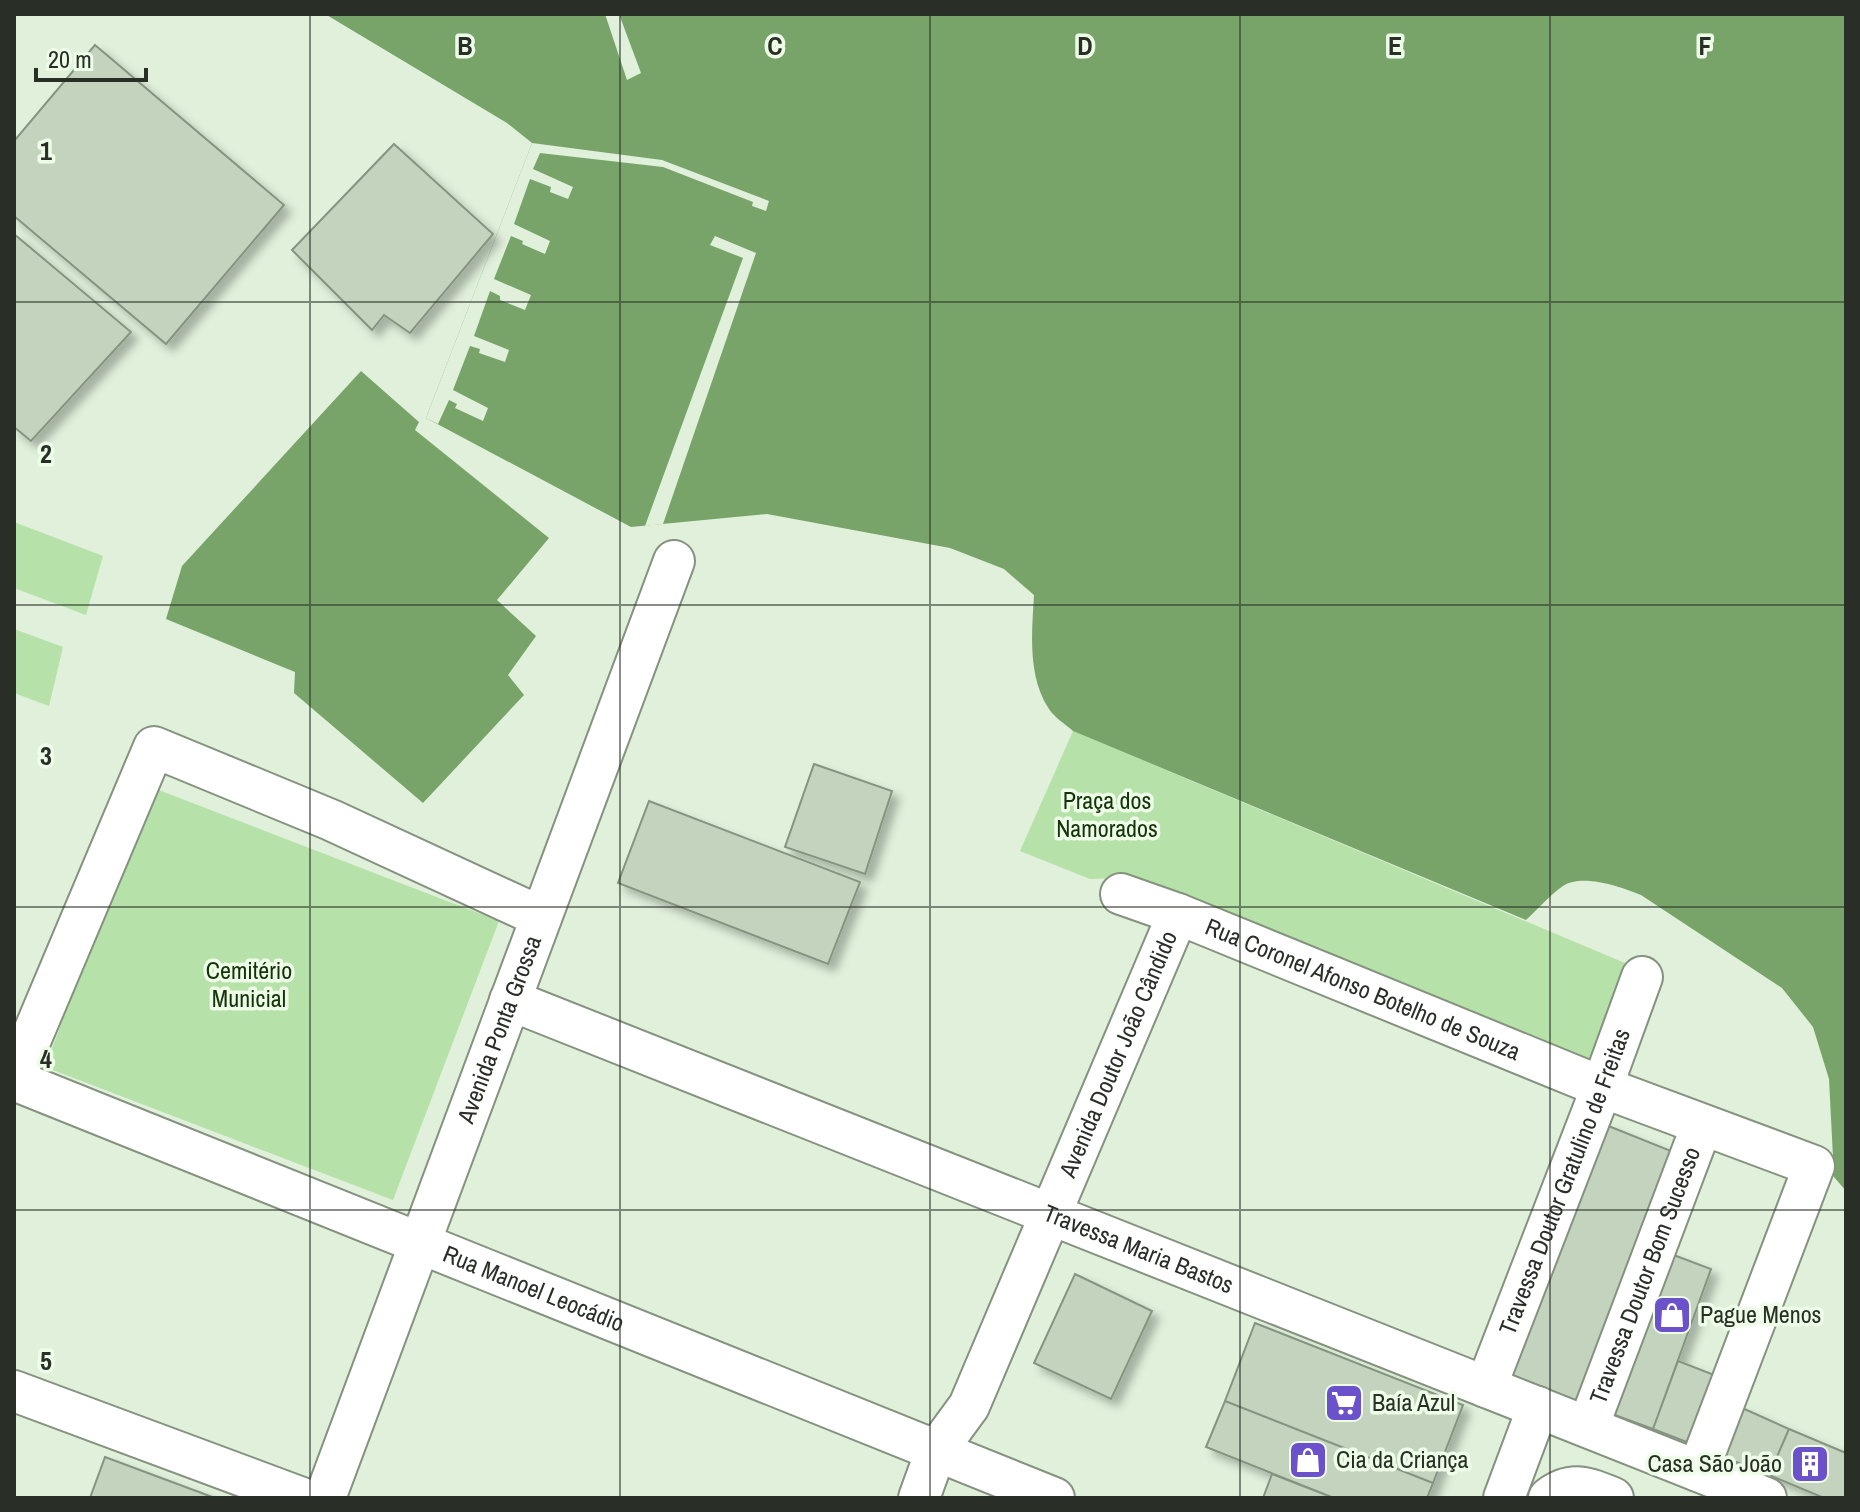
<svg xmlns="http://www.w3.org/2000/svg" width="1860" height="1512" font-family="'Archivo Narrow',sans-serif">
<defs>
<filter id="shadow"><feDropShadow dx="7" dy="7" stdDeviation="4" flood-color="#0004"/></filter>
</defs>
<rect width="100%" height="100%" fill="#e0f0db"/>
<!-- green -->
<path fill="#b6e1a9" d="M14 522 103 556 86 615 14 588Z
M14 629 63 647 49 706 14 693Z
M1073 731 1632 966 1591 1059 1121 878 1090 879 1020 851Z
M151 787 499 921 393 1200 45 1067Z"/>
<!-- water -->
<path fill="#78a46a" d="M325 14H1846V1191L1834 1177 1829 1079 1813 1027 1782 988 1641 895C1622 887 1582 873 1563 886 1550 895 1538 909 1526 920L1073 731C1065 724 1054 717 1049 709 1027 676 1032 631 1034 595L1004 569 950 548 767 514 631 527 426 418 532 143 507 123Z
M361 371 419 422 415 430 549 538 497 600 536 636 508 675 524 695 423 803 294 693 295 672 166 619 182 566Z"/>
<!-- pier -->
<path fill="#e0f0db" d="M605 14H619L641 73 627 80Z
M532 143 662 160 769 201 766 211 752 206 753 202 663 167 540 153 533 169 573 187 568 199 550 192 551 187 530 179 514 224 550 241 545 254 522 244 523 241 511 236 494 279 531 295 525 310 500 300V296L490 291 474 336 509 350 505 362 479 353 480 349 470 346 453 390 488 408 483 421 455 408 457 404 449 400 438 424 426 418Z
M715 236 756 253 663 524 645 526 743 258 710 245Z"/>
<!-- building -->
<path fill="#c3d3be" stroke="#859481" stroke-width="2" filter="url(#shadow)" d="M95 45 284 205 166 344 14 216V141Z
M394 144 493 234 410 333 384 315 372 330 292 250Z
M14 234 131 332 31 441 14 427Z
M814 764 892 791 865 874 785 847Z
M649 801 860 882 828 964 618 883Z
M1606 1125 1676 1153 1580 1402 1510 1374Z
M1671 1254 1711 1269 1653 1429 1612 1414Z
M1075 1274 1152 1311 1111 1399 1034 1363Z
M1255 1323 1463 1405 1433 1483 1225 1401Z
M1678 1361 1722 1378 1697 1446 1653 1429Z
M1225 1401 1433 1483 1427 1498H1334L1206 1447Z
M1740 1407 1789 1429 1769 1475 1721 1456Z
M1789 1429 1846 1453V1498H1824L1769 1475Z
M105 1457 215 1498H90Z
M1272 1474 1334 1498H1263Z"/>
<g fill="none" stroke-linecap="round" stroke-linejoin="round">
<defs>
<g id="minor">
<path id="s1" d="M1121 894 1178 914 1602 1087 1814 1166 1698 1471"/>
<path id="s2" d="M510 1000 1766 1498"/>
<path d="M14 1079 154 747 331 820 541 917"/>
<path id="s3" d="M14 1080 1054 1498"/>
<path id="s4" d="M1486 1387 1602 1087 1642 977"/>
<path d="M14 1391 302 1498"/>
<path id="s5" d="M1588 1427 1702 1125"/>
<path id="s6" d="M325 1498 674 561"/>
<path id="s7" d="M919 1498 936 1451 969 1406 1178 914"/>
<path d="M1504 1498 1538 1407"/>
<path d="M1549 1498C1572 1480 1589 1488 1613 1498"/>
</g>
</defs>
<!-- minor casing -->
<use href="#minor" stroke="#84927f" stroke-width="44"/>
<!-- minor -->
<use href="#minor" stroke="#fff" stroke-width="40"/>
</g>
<!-- grid -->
<path fill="none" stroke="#292f27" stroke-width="2" stroke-opacity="0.55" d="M310 14V1498M620 14V1498M930 14V1498M1240 14V1498M1550 14V1498M14 302H1846M14 605H1846M14 907H1846M14 1210H1846"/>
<!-- icons -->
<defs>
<symbol id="shop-square" viewBox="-11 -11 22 22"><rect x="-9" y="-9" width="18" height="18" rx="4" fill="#6b52cb" stroke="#edfde8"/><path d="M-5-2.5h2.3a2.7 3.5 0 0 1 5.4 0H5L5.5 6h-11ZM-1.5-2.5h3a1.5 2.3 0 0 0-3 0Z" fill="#fff"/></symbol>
<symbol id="supermarket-square" viewBox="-11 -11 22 22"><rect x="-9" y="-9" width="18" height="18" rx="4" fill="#6b52cb" stroke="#edfde8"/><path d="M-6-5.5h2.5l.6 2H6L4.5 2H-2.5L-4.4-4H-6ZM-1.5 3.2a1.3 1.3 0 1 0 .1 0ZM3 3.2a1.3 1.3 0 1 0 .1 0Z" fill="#fff"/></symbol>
<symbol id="building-square" viewBox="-11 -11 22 22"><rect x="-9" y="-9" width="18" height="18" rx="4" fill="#6b52cb" stroke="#edfde8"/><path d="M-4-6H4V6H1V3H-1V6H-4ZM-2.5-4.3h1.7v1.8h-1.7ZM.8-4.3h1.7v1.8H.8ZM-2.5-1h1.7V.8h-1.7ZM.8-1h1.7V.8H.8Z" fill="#fff"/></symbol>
</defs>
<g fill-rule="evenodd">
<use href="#shop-square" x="1650" y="1293" width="44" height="44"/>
<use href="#supermarket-square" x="1322" y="1381" width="44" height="44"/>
<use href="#shop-square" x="1286" y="1438" width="44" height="44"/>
<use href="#building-square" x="1788" y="1442" width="44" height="44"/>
</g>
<g text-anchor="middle" stroke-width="7" stroke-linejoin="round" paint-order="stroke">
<!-- park labels -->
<g font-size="24" fill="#153309" stroke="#edfde8">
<text x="1107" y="809">Praça dos<tspan x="1107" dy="28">Namorados</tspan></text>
<text x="249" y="979">Cemitério<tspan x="249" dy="28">Municial</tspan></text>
</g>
<!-- street labels -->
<g font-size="24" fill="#292f27" stroke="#edfde8">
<text dy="8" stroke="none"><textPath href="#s1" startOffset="260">Rua Coronel Afonso Botelho de Souza</textPath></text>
<text dy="8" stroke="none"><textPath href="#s6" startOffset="500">Avenida Ponta Grossa</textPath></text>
<text dy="8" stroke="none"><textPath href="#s7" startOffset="488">Avenida Doutor João Cândido</textPath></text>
<text dy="8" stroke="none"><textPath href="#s4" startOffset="220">Travessa Doutor Gratulino de Freitas</textPath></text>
<text dy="8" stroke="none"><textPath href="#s2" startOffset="676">Travessa Maria Bastos</textPath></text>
<text dy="8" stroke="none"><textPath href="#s5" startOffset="162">Travessa Doutor Bom Sucesso</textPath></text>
<text dy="8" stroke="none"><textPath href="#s3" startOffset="560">Rua Manoel Leocádio</textPath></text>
</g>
<!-- poi labels -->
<g font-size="24" fill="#292f27" stroke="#edfde8" text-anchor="start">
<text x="1700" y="1323">Pague Menos</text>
<text x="1372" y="1411">Baía Azul</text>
<text x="1336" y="1468">Cia da Criança</text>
<text x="1782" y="1472" text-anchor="end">Casa São João</text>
</g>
</g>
<g font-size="26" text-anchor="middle" font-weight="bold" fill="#292f27" stroke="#edfde8" stroke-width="7" stroke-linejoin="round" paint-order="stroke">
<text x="465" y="55">B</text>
<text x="775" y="55">C</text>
<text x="1085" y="55">D</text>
<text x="1395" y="55">E</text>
<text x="1705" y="55">F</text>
<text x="46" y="160">1</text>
<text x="46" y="463">2</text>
<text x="46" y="765">3</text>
<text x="46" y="1068">4</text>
<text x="46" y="1370">5</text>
</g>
<!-- border -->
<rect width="1860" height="1512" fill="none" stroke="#292f27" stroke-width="32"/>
<!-- scale -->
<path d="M36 68v12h110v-12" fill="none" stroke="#292f27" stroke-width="4"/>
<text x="48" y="68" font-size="24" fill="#292f27" stroke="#edfde8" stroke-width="6" paint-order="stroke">20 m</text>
</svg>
